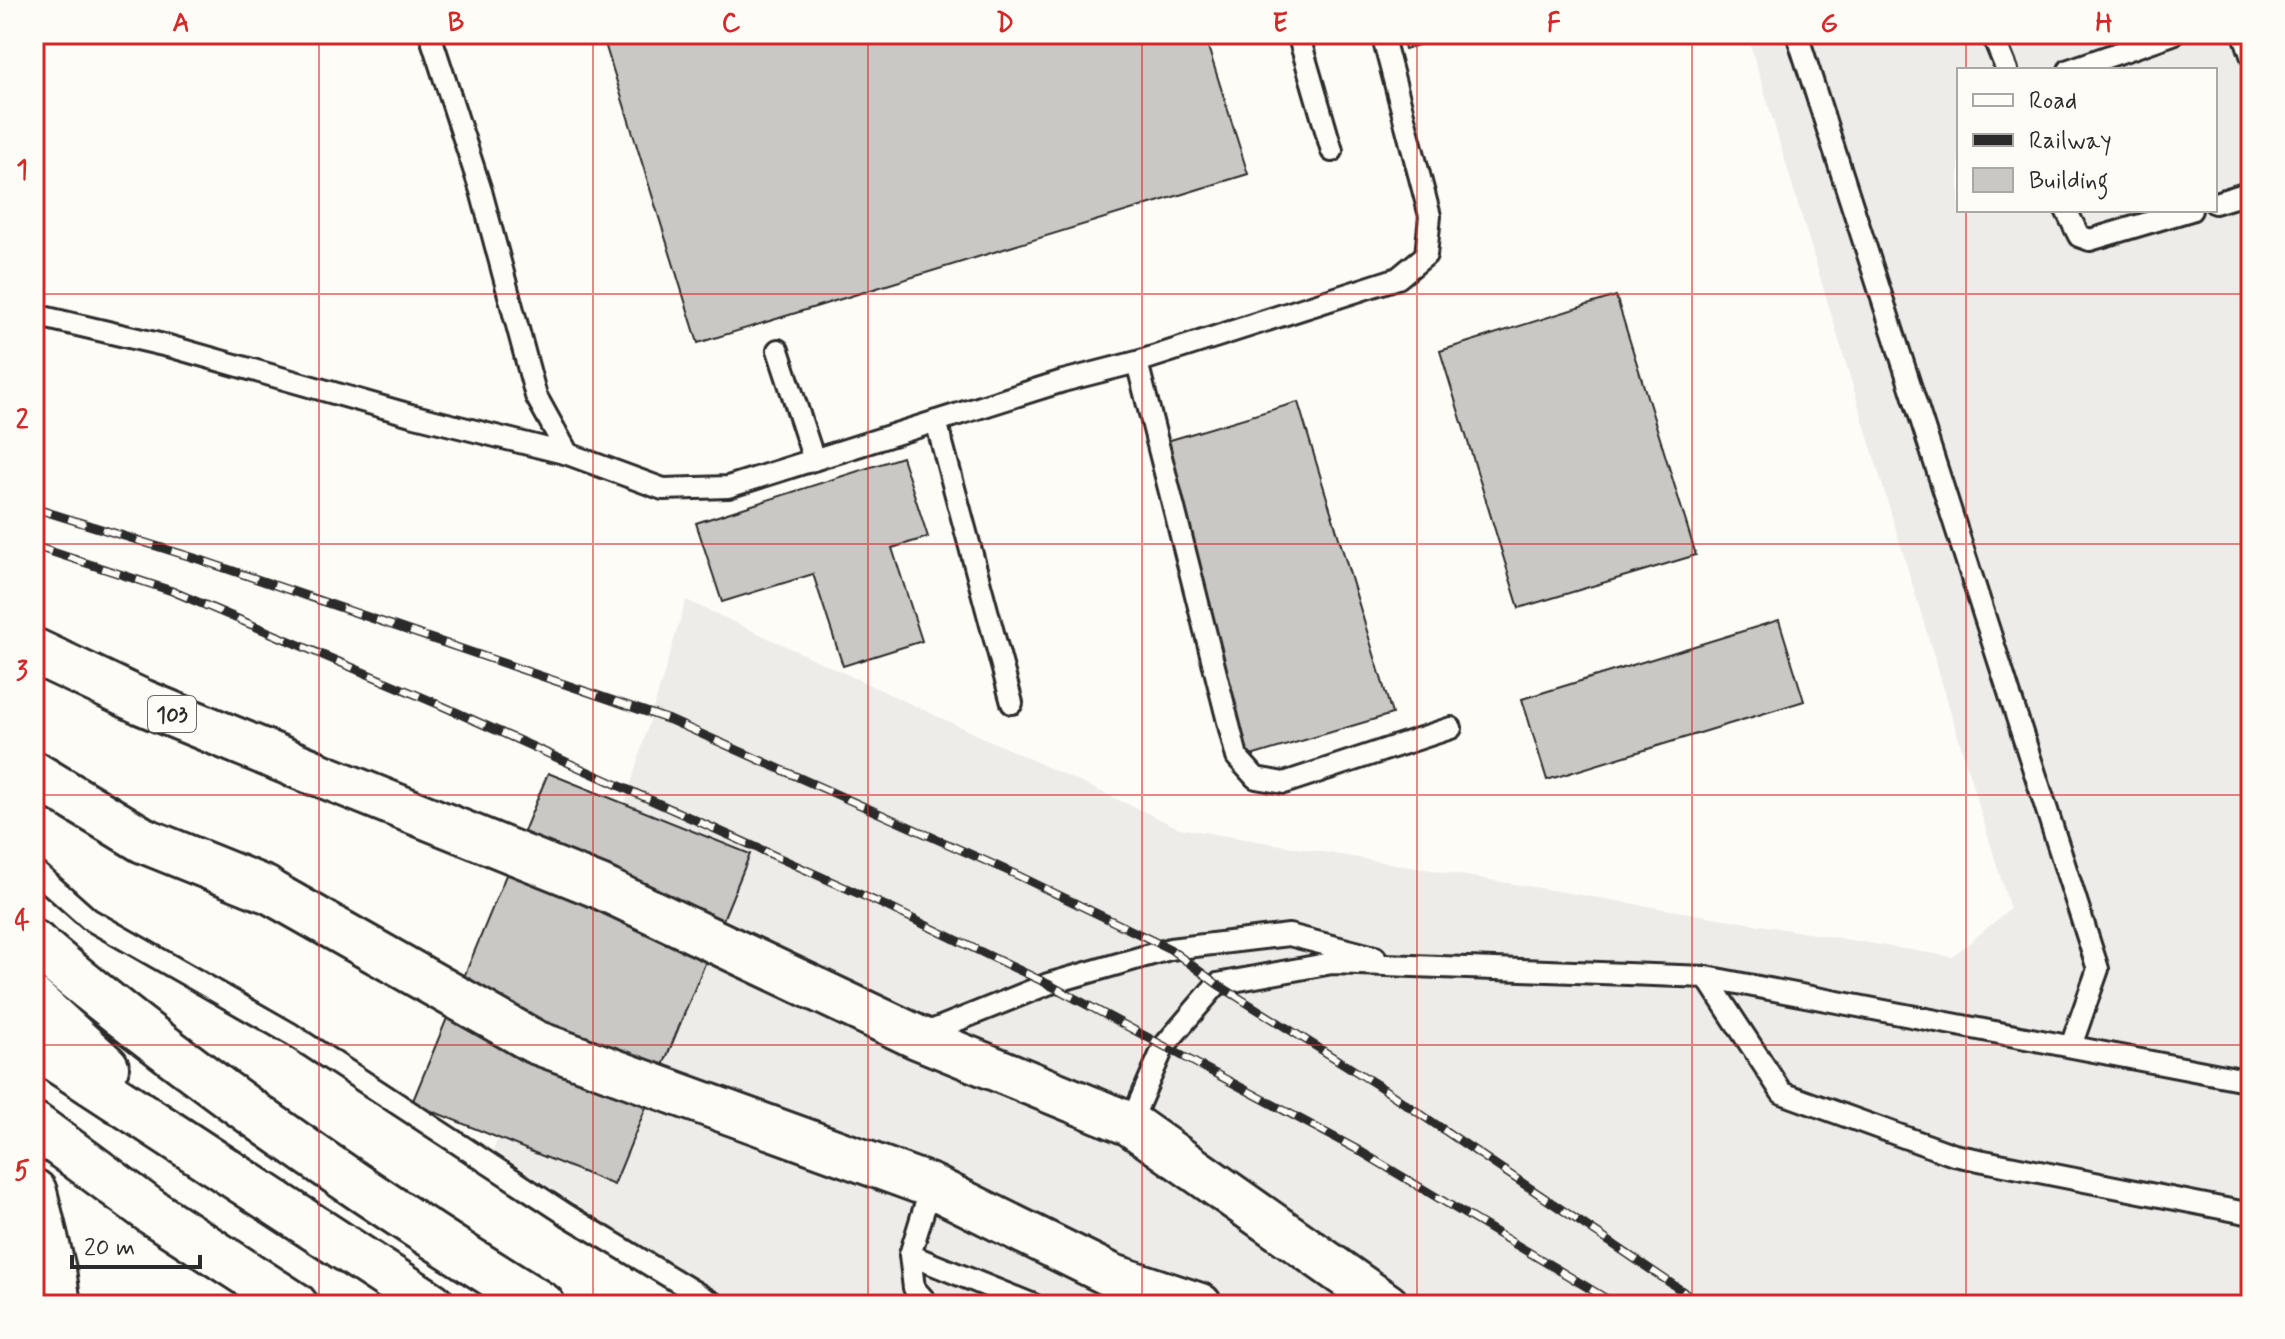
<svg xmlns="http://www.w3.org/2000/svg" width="2285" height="1339" font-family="Mynerve,sans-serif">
<rect width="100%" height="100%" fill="#fdfcf7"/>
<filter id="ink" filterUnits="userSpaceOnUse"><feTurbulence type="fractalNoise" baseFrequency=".0125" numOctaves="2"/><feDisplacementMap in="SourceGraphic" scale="16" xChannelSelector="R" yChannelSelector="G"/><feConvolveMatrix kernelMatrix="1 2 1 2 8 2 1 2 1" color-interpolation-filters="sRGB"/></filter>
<g filter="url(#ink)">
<!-- built -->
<path fill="#edece8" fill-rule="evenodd" d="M1747 34H2251V1305H731L493 1150 600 887 686 600 1179 828 1952 957 2010 909ZM1959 70H2215V210H1959Z"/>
<!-- building -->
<path fill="#c9c8c4" stroke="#2b2b2b" stroke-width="2" d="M602 34H1204L1248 174 698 343Z
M1401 34H1455L1405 49Z
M1616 296 1696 555 1519 608 1440 351Z
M1298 402 1392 714 1241 759 1147 447Z
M902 457 928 537 892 548 922 641 843 666 813 574 722 602 696 523Z
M1779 620 1804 701 1547 780 1522 699Z
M548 773 750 854 614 1185 412 1103Z"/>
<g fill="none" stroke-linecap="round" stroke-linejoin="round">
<defs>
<path id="service" d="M430 34 481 191 536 396 568 454 663 489 728 487 1063 381 1137 362 1398 278 1426 255 1430 216 1382 34
M1298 34 1332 151
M1797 34 2098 969 2071 1046
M1992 34 2007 70
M2244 34 2251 55
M2069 70 2173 34
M2215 203 2251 192
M2066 210 2079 236 2090 240 2191 210
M34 311 43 317 172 347 411 415 568 454
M778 350 814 460
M1137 362 1237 757 1256 778 1284 783 1451 728
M936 421 1012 703
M34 870 89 919 291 1034 567 1215 716 1305
M1706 977 1782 1093 1954 1155 2251 1214
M921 1035 1048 984 1170 949 1289 935 1375 957
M1130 1124 1164 1046 1217 984 1332 963 1706 977 2251 1081
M931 1186 910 1255 1034 1305
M910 1255 914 1288 929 1305"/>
<path id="minor" d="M313 772 600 887 917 1037 1130 1124 1387 1305
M265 889 535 1042 931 1186 1113 1276 1200 1305"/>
<path id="primary" d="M34 651 142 702 313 772
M34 774 143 840 265 889
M34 943C193 1078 365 1196 542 1305
M34 1001 106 1067
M34 1045 432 1305
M34 1125 152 1212 295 1305
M34 1192 53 1270 58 1305"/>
</defs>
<!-- service casing -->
<use href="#service" stroke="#2b2b2b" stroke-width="26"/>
<!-- minor casing -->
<use href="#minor" stroke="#2b2b2b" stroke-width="48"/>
<!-- primary casing -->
<use href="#primary" stroke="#2b2b2b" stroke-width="50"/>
<!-- service -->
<use href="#service" stroke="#fdfcf7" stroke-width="20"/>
<!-- minor -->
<use href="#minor" stroke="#fdfcf7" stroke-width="42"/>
<!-- primary -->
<use href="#primary" stroke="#fdfcf7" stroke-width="44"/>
<defs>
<path id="rail" d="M34 508 201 560 670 720 1015 874 1170 949 1217 984 1379 1086 1703 1305
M34 546 172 591 438 704 886 906 1048 984 1358 1150 1617 1305"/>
</defs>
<!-- rail casing -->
<use href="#rail" stroke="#2b2b2b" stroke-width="9"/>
<!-- rail -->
<use href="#rail" stroke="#fdfcf7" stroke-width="6" stroke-dasharray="18" stroke-linecap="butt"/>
</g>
</g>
<!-- grid -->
<path fill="none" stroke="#d62828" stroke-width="2" stroke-opacity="0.55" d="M319 34V1305M593 34V1305M868 34V1305M1142 34V1305M1417 34V1305M1692 34V1305M1966 34V70M1966 210V1305M34 294H2251M34 544H2251M34 795H2251M34 1045H2251"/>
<g text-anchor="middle" stroke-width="7" stroke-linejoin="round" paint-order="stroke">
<!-- shield labels -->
<rect fill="#fdfcf7" stroke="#6a6a68" stroke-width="2" x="148" y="696" width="48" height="36" rx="6"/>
<g font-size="22" font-weight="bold" fill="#2b2b2b">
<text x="172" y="722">103</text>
</g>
</g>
<!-- margin -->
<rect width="2285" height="1339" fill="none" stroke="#fdfcf7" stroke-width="88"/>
<!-- legend -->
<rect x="1957" y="68" width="260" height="144" fill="#fdfcf7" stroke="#a9a8a5" stroke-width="2"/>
<rect x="1973" y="94" width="40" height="12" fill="#fdfcf7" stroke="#a9a8a5" stroke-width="2"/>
<text x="2029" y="108" font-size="24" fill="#2b2b2b">Road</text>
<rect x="1973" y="134" width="40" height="12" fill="#2b2b2b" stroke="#a9a8a5" stroke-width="2"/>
<text x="2029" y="148" font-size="24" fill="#2b2b2b">Railway</text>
<rect x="1973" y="168" width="40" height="24" fill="#c9c8c4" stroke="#a9a8a5" stroke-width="2"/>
<text x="2029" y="188" font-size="24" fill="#2b2b2b">Building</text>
<!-- scale -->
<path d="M72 1255v12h128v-12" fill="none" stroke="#2b2b2b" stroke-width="4"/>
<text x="84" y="1255" font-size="24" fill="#2b2b2b" stroke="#fdfcf7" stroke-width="6" paint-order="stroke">20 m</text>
<rect x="44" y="44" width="2197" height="1251" fill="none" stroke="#d62828" stroke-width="3"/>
<g font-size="26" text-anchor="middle" font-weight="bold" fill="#d62828">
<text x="181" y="31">A</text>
<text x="456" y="31">B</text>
<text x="731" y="31">C</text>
<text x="1005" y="31">D</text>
<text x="1280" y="31">E</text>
<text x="1554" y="31">F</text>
<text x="1829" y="31">G</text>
<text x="2104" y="31">H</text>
<text x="22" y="178">1</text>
<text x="22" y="428">2</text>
<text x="22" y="679">3</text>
<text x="22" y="929">4</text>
<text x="22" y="1179">5</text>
</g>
</svg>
